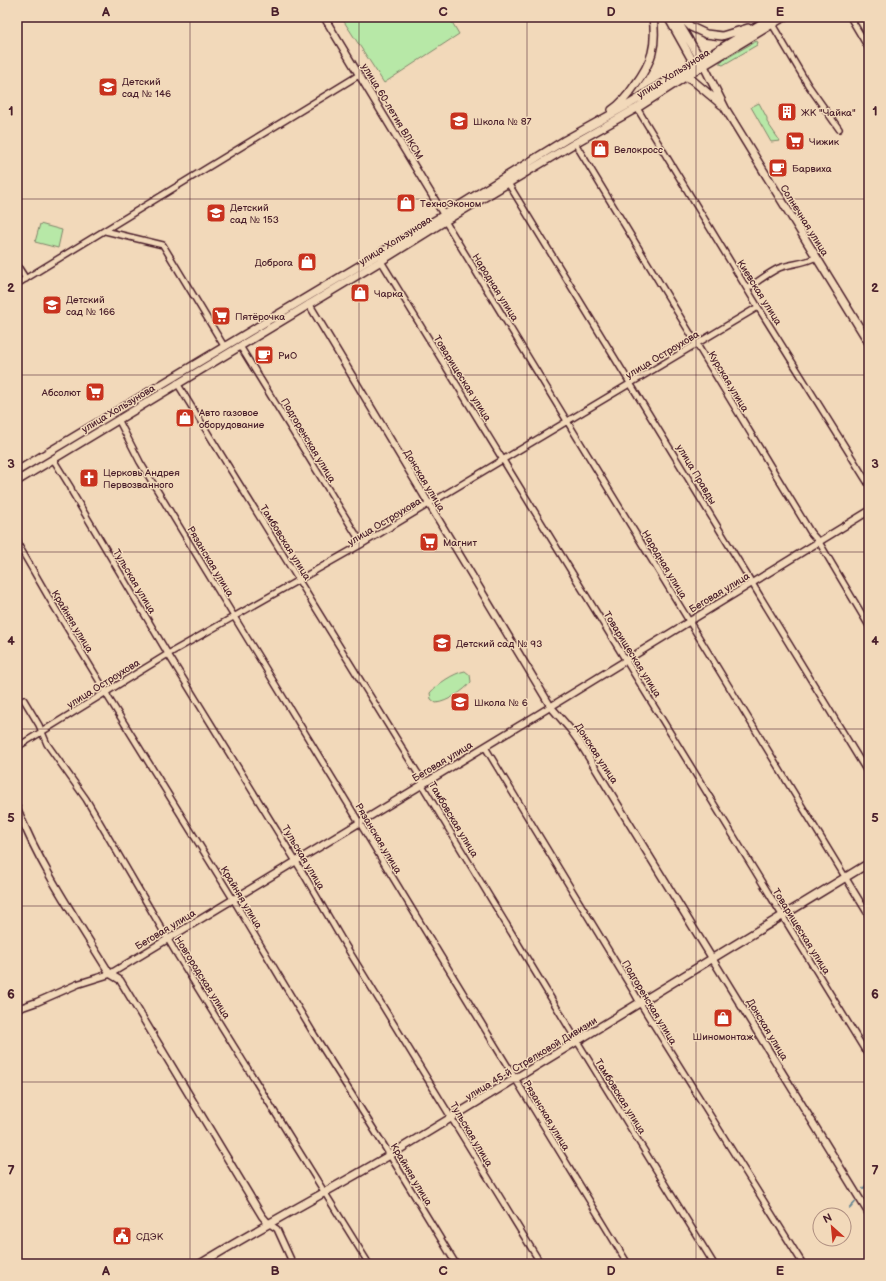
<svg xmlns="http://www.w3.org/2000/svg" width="886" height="1281" font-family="'Balsamiq Sans',sans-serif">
<rect width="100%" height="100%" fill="#f2d9ba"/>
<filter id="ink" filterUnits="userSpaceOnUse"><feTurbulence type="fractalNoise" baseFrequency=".025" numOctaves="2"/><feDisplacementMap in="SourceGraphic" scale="8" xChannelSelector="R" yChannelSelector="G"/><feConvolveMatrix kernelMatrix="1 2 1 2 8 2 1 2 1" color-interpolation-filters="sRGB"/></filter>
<g filter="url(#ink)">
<!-- green -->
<path fill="#b7e8a7" stroke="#808469" d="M341 17H449L459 34 384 83Z
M756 41 758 42 757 45 723 65 720 64V62Z
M759 103 767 118V122L780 141 771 142 751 107Z
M40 224 62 230 58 248 35 242Z
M465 671 470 675 471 682C464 691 447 702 436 703L431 699 430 693C437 684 454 673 465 671Z"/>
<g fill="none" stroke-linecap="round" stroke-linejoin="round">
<!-- stream -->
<path stroke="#688693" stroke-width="2" d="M863 1189 869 1182
M850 1208 855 1202"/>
<defs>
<path id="minor" d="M850 17 869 49
M772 24 808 85 839 129
M637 108 758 307 869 485
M575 143 811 533 819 542 869 626
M508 183 869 775
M445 221 869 916
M105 231 163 245 224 346
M381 261 869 1057
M17 265 26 279
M17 284 359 75
M747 289C757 282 768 273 779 268 792 263 805 264 816 257
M240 346 362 544
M177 383 417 772 422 779V785L577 1041 714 1264
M118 419 140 462 628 1264
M53 459 71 488 72 492 168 654 303 873 341 938 541 1264
M17 538 19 546 49 598 106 692 108 697 233 899 315 1036 383 1144 456 1264
M24 700 39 725 47 744 86 799 176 953 369 1264
M17 747 168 654 362 544 758 307
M485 747 635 994 640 1003 803 1264
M268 1223 277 1229 293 1264"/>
<path id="tertiary" d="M324 17 444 215
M309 304 551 707 570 729 580 743 869 1214
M17 808C40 867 77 920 110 974L120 980 262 1216 268 1223
M17 1009 37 1002 78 984 110 974 537 715 869 511"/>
<path id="secondary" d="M668 17 696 67
M675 17 701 60 725 108 869 343
M681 17 691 27 706 34 722 36 748 28
M683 75 691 79 722 105
M612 110C621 104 629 94 635 85 652 62 657 46 653 17
M17 471 444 215 565 140 628 105 772 17
M17 481 381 261 445 221 575 143 637 108 685 77 784 17
M200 1264C262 1226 327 1192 390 1155L869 863"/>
</defs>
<!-- minor casing -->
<use href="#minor" stroke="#4a1f2b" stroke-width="8"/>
<!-- tertiary casing -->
<use href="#tertiary" stroke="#4a1f2b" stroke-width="9"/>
<!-- secondary casing -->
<use href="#secondary" stroke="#4a1f2b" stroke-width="10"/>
<!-- minor -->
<use href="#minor" stroke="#f2d9ba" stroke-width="5"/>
<!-- tertiary -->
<use href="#tertiary" stroke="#f2d9ba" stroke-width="6"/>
<!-- secondary -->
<use href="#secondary" stroke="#f2d9ba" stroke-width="7"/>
</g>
</g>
<!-- grid -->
<path fill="none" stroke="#4a1f2b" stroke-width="1" stroke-opacity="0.55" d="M190 17V1264M359 17V1264M527 17V1264M696 17V1264M17 199H869M17 375H869M17 552H869M17 729H869M17 906H869M17 1082H869"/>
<!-- icons -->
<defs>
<symbol id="school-square" viewBox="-11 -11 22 22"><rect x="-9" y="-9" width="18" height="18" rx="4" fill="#c8321e" stroke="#f2d9ba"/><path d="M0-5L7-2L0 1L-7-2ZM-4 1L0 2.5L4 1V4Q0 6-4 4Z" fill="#fff"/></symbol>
<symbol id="building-square" viewBox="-11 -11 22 22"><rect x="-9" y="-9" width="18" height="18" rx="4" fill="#c8321e" stroke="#f2d9ba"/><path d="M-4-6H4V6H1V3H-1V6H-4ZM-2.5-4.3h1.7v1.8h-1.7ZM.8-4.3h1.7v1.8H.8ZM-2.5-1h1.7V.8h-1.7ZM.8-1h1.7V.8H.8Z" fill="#fff"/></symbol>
<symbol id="supermarket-square" viewBox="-11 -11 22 22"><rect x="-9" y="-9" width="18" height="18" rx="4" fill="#c8321e" stroke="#f2d9ba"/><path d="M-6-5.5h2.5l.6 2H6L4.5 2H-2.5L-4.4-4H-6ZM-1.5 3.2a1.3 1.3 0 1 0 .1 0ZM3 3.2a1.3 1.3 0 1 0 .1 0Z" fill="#fff"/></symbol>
<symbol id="shop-square" viewBox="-11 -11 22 22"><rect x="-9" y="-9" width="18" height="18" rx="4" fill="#c8321e" stroke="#f2d9ba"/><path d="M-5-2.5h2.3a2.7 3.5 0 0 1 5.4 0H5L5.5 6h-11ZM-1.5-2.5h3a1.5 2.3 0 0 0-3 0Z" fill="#fff"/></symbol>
<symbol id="cafe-square" viewBox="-11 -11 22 22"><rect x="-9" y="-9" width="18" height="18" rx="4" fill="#c8321e" stroke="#f2d9ba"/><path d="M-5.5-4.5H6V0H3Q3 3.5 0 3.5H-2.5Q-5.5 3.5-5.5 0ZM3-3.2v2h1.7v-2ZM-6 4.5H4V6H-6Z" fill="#fff"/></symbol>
<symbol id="church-square" viewBox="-11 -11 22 22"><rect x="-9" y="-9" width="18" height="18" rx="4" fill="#c8321e" stroke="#f2d9ba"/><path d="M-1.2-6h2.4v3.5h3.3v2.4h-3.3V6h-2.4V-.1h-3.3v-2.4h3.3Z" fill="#fff"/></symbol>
<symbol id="civic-square" viewBox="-11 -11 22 22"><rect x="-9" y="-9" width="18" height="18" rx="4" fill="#c8321e" stroke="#f2d9ba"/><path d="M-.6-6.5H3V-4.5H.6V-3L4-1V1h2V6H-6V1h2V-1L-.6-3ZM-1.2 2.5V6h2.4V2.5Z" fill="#fff"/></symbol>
</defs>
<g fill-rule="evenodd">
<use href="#school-square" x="97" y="76" width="22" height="22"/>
<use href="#building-square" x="776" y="101" width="22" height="22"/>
<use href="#school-square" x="448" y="110" width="22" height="22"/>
<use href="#supermarket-square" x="784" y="130" width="22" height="22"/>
<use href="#shop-square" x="589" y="138" width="22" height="22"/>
<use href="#cafe-square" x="767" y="157" width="22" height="22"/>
<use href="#shop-square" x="395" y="192" width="22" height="22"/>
<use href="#school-square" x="205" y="202" width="22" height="22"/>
<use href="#shop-square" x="296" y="251" width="22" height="22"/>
<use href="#shop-square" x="349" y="282" width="22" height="22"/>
<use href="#school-square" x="41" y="294" width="22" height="22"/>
<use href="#supermarket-square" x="210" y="305" width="22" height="22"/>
<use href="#cafe-square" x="253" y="344" width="22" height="22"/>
<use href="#supermarket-square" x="84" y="381" width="22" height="22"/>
<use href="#shop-square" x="174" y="407" width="22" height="22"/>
<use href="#church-square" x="78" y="467" width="22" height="22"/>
<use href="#supermarket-square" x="418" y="531" width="22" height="22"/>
<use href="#school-square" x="431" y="632" width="22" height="22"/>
<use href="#school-square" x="449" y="691" width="22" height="22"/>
<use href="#shop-square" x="712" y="1007" width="22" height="22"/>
<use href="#civic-square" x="111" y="1225" width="22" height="22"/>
</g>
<g text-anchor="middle" stroke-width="3" stroke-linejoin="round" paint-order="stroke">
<!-- street labels -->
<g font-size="10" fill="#4a1f2b" stroke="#f2d9ba">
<text transform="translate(673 73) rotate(-32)" y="4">улица Хользунова</text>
<text transform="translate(393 111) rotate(59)" y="4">улица 60-летия ВЛКСМ</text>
<text transform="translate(805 220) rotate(58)" y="4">Солнечная улица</text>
<text transform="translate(395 240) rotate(-32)" y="4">улица Хользунова</text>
<text transform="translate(496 287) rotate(58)" y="4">Народная улица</text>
<text transform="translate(760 292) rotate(58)" y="4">Киевская улица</text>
<text transform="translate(662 354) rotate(-31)" y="4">улица Остроухова</text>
<text transform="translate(463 378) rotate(58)" y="4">Товарищеская улица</text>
<text transform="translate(729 381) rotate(59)" y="4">Курская улица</text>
<text transform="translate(118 408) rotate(-31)" y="4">улица Хользунова</text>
<text transform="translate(309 440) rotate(59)" y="4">Подгоренская улица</text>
<text transform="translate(697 474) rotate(59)" y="4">улица Правды</text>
<text transform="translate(425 480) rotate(59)" y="4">Донская улица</text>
<text transform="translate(384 521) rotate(-31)" y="4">улица Остроухова</text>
<text transform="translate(286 542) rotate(58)" y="4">Тамбовская улица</text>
<text transform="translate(211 561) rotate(59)" y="4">Рязанская улица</text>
<text transform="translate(665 564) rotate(59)" y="4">Народная улица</text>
<text transform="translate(135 581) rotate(59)" y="4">Тульская улица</text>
<text transform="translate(719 592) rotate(-31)" y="4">Беговая улица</text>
<text transform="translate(73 621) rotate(59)" y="4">Крайняя улица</text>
<text transform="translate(633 654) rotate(58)" y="4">Товарищеская улица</text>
<text transform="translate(103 683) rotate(-32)" y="4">улица Остроухова</text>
<text transform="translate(597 753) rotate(57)" y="4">Донская улица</text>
<text transform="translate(442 761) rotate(-31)" y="4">Беговая улица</text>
<text transform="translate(454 819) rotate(59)" y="4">Тамбовская улица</text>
<text transform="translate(379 838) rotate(59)" y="4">Рязанская улица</text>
<text transform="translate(304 857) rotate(59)" y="4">Тульская улица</text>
<text transform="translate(242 897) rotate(59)" y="4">Крайняя улица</text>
<text transform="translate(165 929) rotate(-31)" y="4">Беговая улица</text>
<text transform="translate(802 931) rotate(58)" y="4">Товарищеская улица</text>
<text transform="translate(203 977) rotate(58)" y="4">Новгородская улица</text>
<text transform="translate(650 1002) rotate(59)" y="4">Подгоренская улица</text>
<text transform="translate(768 1029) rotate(59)" y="4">Донская улица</text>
<text transform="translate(531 1058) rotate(-31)" y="4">улица 45-й Стрелковой Дивизии</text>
<text transform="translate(621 1096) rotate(58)" y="4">Тамбовская улица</text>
<text transform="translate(547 1115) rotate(59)" y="4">Рязанская улица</text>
<text transform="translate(472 1134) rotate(59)" y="4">Тульская улица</text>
<text transform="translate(412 1174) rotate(59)" y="4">Крайняя улица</text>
</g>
<!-- poi labels -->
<g font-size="10" fill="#4a1f2b" stroke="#f2d9ba" text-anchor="start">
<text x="122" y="85">Детский<tspan x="122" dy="12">сад № 146</tspan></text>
<text x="801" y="116">ЖК "Чайка"</text>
<text x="473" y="125">Школа № 87</text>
<text x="809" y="145">Чижик</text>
<text x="614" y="153">Велокросс</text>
<text x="792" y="172">Барвиха</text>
<text x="420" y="207">ТехноЭконом</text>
<text x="230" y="211">Детский<tspan x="230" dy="12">сад № 153</tspan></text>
<text x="293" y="266" text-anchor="end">Доброга</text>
<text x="374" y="297">Чарка</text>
<text x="66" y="303">Детский<tspan x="66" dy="12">сад № 166</tspan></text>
<text x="235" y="320">Пятёрочка</text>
<text x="278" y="359">РиО</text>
<text x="81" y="396" text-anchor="end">Абсолют</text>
<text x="199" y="416">Авто газовое<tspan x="199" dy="12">оборудование</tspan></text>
<text x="103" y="476">Церковь Андрея<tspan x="103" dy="12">Первозванного</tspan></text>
<text x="443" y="546">Магнит</text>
<text x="456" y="647">Детский сад № 93</text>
<text x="474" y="706">Школа № 6</text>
<text x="723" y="1040" text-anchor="middle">Шиномонтаж</text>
<text x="136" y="1240">СДЭК</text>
</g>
</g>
<!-- margin -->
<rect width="886" height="1281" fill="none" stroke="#f2d9ba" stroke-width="44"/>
<!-- north arrow -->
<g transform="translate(832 1227) rotate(333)"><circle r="19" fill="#f2d9ba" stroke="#af8f81"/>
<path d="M0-3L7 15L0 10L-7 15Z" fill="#c8321e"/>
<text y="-6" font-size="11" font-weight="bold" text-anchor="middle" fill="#4a1f2b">N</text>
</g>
<rect x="22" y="22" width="842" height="1237" fill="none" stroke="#4a1f2b" stroke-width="1.5"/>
<g font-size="13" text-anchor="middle" font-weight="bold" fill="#4a1f2b">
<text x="106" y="16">A</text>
<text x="275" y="16">B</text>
<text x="443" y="16">C</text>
<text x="611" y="16">D</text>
<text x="780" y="16">E</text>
<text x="11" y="115">1</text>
<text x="875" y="115">1</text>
<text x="11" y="292">2</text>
<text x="875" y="292">2</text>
<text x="11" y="468">3</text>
<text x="875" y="468">3</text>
<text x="11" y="645">4</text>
<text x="875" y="645">4</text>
<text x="11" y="822">5</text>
<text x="875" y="822">5</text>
<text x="11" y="998">6</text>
<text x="875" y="998">6</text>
<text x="11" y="1175">7</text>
<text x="875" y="1175">7</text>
<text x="106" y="1275">A</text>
<text x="275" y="1275">B</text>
<text x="443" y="1275">C</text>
<text x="611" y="1275">D</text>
<text x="780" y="1275">E</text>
</g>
</svg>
